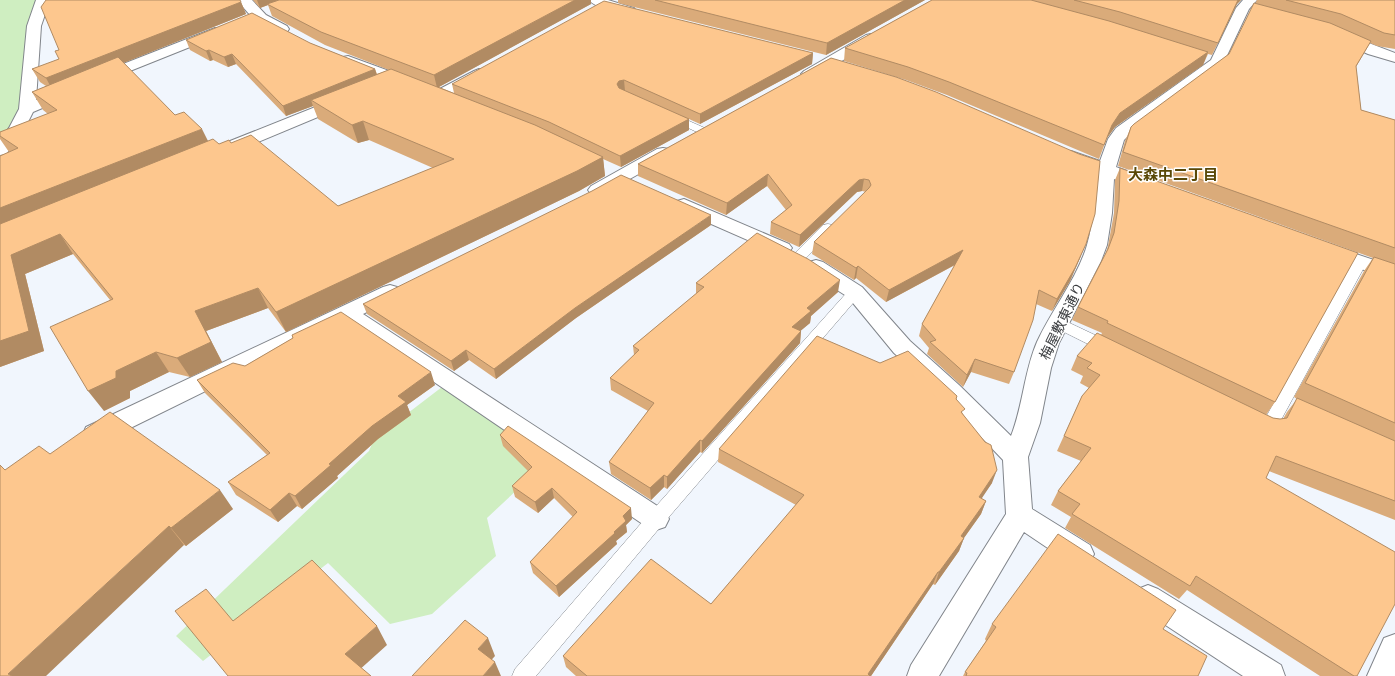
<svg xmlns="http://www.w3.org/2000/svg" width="1395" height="676" font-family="Raleway,'Noto Sans JP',sans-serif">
<rect width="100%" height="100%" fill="#f1f6fd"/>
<!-- green -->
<path fill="#cfeec1" d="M0 0H39L21 110 0 147Z
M442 387 550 459 487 518 496 556 432 614 390 624 328 563 203 661 176 636 369 451 374 439Z"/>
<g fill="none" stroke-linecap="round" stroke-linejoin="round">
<defs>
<path id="service" d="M671 113 707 129 709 131 707 133H699L667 118 665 116Z
M828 224 833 225 835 228 833 231 804 260 799 261 794 260 792 257 794 254 823 225Z
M1360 258 1365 259 1367 262 1275 431 1269 432 1252 426 1250 421 1252 416 1258 415 1266 417 1353 262 1355 259Z
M855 287 860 289 862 292 860 295 662 525 536 676H512L515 669 650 513 850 289Z
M1059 318 1114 344 1117 348 1114 352 1109 353 1104 352 1054 327 1052 323 1054 319Z"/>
<path id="minor" d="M36 0H50L41 26 36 100 61 89 67 87 73 89 75 92 73 95 33 112 22 134 6 154 0 155V139L9 128 19 109 27 26Z
M238 0H252L266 15 287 26 289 29 287 32C269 36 247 14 238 0Z
M589 0H608L634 8 636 11 634 14C625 16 595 8 589 0Z
M1243 0H1257L1249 9 1222 66 1128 136 1124 140 1116 167 1151 180 1154 184 1151 188 1145 189 1139 188 1114 179 1112 213 1107 245 1101 261 1059 343 1051 368 1040 423 1028 457 1032 509 1090 545 1094 554 1090 563 1080 566 1070 563 1024 532 939 676H907L911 665 1006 514 1003 460 943 397 894 353 848 297 809 272 806 267 809 262 816 260 823 262 862 287 910 341 959 385 1011 436C1023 406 1024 372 1037 342 1051 311 1078 277 1087 245 1094 221 1095 196 1097 172L1065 160 1062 156 1065 152 1071 151 1100 161 1108 139 1116 128 1211 60 1236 8Z
M215 28 220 29 222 32 220 35 100 83 95 81 92 78 95 75Z
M1340 32 1395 53V62L1368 54 1335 39 1333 36 1335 33Z
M871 34 876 35 878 38 876 41 814 77 809 79 804 77 801 74 804 71 866 35Z
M348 56 414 80 417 83 414 86 409 88 404 86 343 63 341 60 343 57Z
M479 69 484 71 487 74 484 77 446 98 440 100 434 98 432 95 434 92 474 71Z
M343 96 349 98 351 101 349 104 232 153 226 154 220 153 217 149 220 145Z
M663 148 669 149 672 153 669 157 603 194 597 195 591 194 588 190 591 186 657 149Z
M684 199 789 244 792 248 789 252 782 254 775 252 677 209 675 205 677 201Z
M1326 244 1395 267V281L1319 254 1316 250 1319 246Z
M390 285 397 287 400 292 397 297 363 314 665 511 669 519 665 527 656 530 647 527 346 322 104 441 95 444 86 441 83 434 86 427 383 287Z
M1148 585 1158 589 1281 665 1285 676H1243L1138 607 1134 598 1138 589Z
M1395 634V676H1367L1384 638Z"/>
</defs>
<!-- service casing -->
<use href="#service" stroke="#81858b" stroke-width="1"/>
<!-- minor casing -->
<use href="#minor" stroke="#81858b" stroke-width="2"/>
<!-- service -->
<use href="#service" fill="#fff" fill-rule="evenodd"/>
<!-- minor -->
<use href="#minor" fill="#fff" fill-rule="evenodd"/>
</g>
<!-- wall -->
<path fill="#daab7a" d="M253 0H591V4L439 87 454 93 452 84 813 53 812 64 700 124 689 119V130L621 167 603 159 605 176 579 191 286 332 268 308 206 331 222 362 190 377 169 372 130 391V398L104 411 110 300 73 254 25 274 44 351 0 367V156L9 152 0 139V132L48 114 43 110 32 92 46 86 40 82 32 69 241 2 246 14 123 63 175 115 208 141 219 144 231 143 338 206 433 168 369 140 358 143 318 119 313 106 286 116 236 64 228 67 213 60 210 61 190 50 186 40 310 43 375 69 377 74 389 70 325 45 272 16 268 5 260 8Z
M618 0H925L826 55 618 3Z
M932 0H1241L1237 4 1212 55 1208 54 1203 65 1115 127 1107 138 1099 159 947 95 906 80 844 61 845 48Z
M1257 0H1395V49L1377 46 1370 43 1356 67 1361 110 1395 120V520L1269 471 1266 478 1357 676H1320L1187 590 1179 599 1065 528 1071 517 1051 505 1058 491 1081 461 1057 451 1082 396 1089 388 1080 383 1083 376 1071 370 1077 356 1101 335 1102 333 1072 320 1078 307 1105 255 1108 246 1114 213 1115 180 1120 168 1275 402 1266 415 1273 418 1280 419H1283L1287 412 1297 399 1294 397 1364 271 1373 258 1118 166 1125 141 1131 127 1229 54Z
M831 58 1081 256 1070 281 1052 311 1036 304 1014 372 1009 384 971 372 963 387 927 354 929 348 919 336 922 324 955 265 886 302 856 278 854 280 812 254 814 242 866 192 862 191 857 192 799 247 770 234 771 222 786 210 767 186 726 215 638 176V164Z
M711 225 576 318 496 379 469 360 454 371 367 314 363 304Z
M696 283 838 292 811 316 810 323 801 330V331L800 343 702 453 700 452 667 489 664 487 651 500 611 474 609 462 648 411 611 390 610 378 634 355 633 346 696 294Z
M292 335 435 385 407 405 411 415 378 439 337 476 338 478 302 509 297 506 278 522 236 495 228 482 267 455 205 393 197 380 245 366 293 338Z
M957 396 956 400 963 414 992 483 981 498 986 501 981 514 964 538 959 551 935 585 933 584 871 676H576L566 667 563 656 711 604 796 505 718 462 719 449Z
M500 435 632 519 626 525 627 532 616 541 617 544 559 597 533 573 530 562 573 517 554 498 538 513 515 497 512 486 528 471 503 446Z
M50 454 233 509 186 546 184 545 5 470Z
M992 624 1163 629 1198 676H963L965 672 986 641 985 639Z"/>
<!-- shaded-wall -->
<path fill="#b18b63" d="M257 0H282L267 4 268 5 260 8Z
M575 0H591V4L437 88 434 75Z
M905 0H925L826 55 827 43Z
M1238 0H1241L1237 4 1212 55Z
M241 2 246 14 53 91 46 78Z
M209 50 213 60 210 61 206 51Z
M1208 52 1203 65 1115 127 1107 138 1112 125 1120 113Z
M813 53 812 64 700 124V114Z
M232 54 236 64 228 67 224 57Z
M375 69 378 79 311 100 313 106 286 116 283 106Z
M624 80 625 91 618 94 617 84 619 81Z
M689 119V130L621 167 620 156Z
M363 121 369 140 358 143 352 125Z
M202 129 211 147 0 233V208Z
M603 157 605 176 579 191 286 332 276 312Z
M768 174 767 186 726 215 727 203Z
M864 179 862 191 857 192 799 247 800 235 859 180Z
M711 215V225L576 318 496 379 494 369 575 308Z
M60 234 73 254 25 274 44 351 0 367V341L11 255Z
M1086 244 1070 281 1052 311 1057 299Z
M963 250 960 262 886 302 889 290Z
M858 266 856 278 854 280 856 268Z
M840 280 838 292 811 316 810 323 791 339 792 327 807 308Z
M258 288 268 308 206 331 222 362 190 377 177 358 195 311Z
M801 331 800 343 702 453V441Z
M466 350 469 360 454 371 451 361Z
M156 352 169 372 130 391V398L104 411 88 391 116 371Z
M975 359 971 372 963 387 967 375Z
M431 372 435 385 407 405 411 415 378 439 337 476 338 478 302 509 295 496 329 464 398 396Z
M700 440V452L667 489V477Z
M997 470 992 483 974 510 979 497Z
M664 475V487L651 500 650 488Z
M552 488 554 498 538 513 535 502Z
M220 490 233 509 186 546 171 528Z
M289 493 297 506 278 522 270 510Z
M986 501 981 514 956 549 961 536Z
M631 508 632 519 626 525 627 532 616 541 617 544 559 597 556 586 614 532 623 516Z
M169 526 184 545 46 676H12L8 674Z
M964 538 959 551 935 585 939 572Z
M938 572 933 584 871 676H868V674Z
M377 626 387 645 357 672 345 654Z
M488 638 495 656 485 667 478 649Z
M495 662 501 676H483Z"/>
<!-- building -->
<path fill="#fdc78e" stroke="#b18b63" d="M46 0H240L241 2 46 78 32 69 59 59 55 51 59 50 41 7Z
M279 0H575L434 75 321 32 267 4Z
M655 0H905L827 43Z
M932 0H1031L1109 21 1208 52 1120 113 1112 125 1104 145 949 82 908 67 845 48Z
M1074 0H1238L1218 43 1120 12Z
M1286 0H1395V35L1384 33 1341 14Z
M604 1 813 53 700 114 624 80 619 81 617 84 619 88 689 119 620 156 549 122 452 84Z
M1254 3 1330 23 1371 41 1356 66 1361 110 1395 120V248L1123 152 1131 127 1134 124 1229 54Z
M252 13 310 43 375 69 283 106 232 54 224 57 209 50 206 51 186 40Z
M118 57 175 115 184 112 202 129 0 208V156L18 148 0 136V132L57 110 32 92Z
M831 58 896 77 936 92 1079 154 1100 161 1095 214 1086 244 1075 268 1057 299 1039 290 1033 320 1014 372 975 359 967 375 930 342 936 340 922 324 963 250 889 290 858 266 856 268 814 242 869 188 871 185 869 180 864 179 859 180 800 235 771 222 792 205 768 174 727 203 638 164Z
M391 69 535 125 603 157 577 171 276 312 258 288 195 311 211 342 177 358 156 352 116 371V378L88 391 50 327 113 299 60 234 11 255 29 331 0 341V224L213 139 219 144 229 140 231 143 251 135 338 206 454 159 363 121 352 125 311 100Z
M1120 168 1358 253 1275 402 1107 323 1108 321 1078 307 1108 249 1114 233 1119 201Z
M621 175 711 215 575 308 494 369 466 350 451 361 363 304 592 191Z
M757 233 808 259 840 280 807 308 811 311 792 327 801 331 702 441 700 440 667 477 664 475 650 488 609 462 654 403 610 378 639 350 633 346 704 287 696 283Z
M1374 257 1395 264V423L1305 383Z
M341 312 431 372 398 396 406 402 372 426 329 464 331 465 295 496 289 493 270 510 228 482 270 453 197 380 233 363 245 366 293 338 292 335Z
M1097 333 1273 418 1280 419 1287 418 1297 398 1395 441V501L1276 456 1266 478 1395 552V604L1357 676H1354L1196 576 1190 586 1072 514 1080 504 1058 491 1091 448 1064 436 1082 396 1100 375 1087 368 1092 363 1077 356Z
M817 336 880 363 908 351 957 396 956 399 965 409 961 412 985 442 991 445 997 470 979 497 986 501 961 536 964 538 939 572H938L868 674 870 676H587L563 656 651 559 711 604 804 495 719 449Z
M110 412 220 490 171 528 169 526 8 674 12 676H0V465L5 470 39 446 50 454Z
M508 426 631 508 623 516 626 521 614 532 615 533 556 586 530 562 577 512 552 488 535 502 512 486 532 467 500 435Z
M1058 534 1176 610 1163 629 1207 656 1198 676H966L967 673 965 672 996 627 992 624Z
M312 560 377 626 345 654 371 676H228L175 611 206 589 233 621Z
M465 620 488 638 478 649 495 662 483 676H412Z"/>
<g text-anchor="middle" stroke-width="3" stroke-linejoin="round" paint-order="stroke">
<!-- street labels -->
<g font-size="14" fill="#3a3c3f" stroke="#fff">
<text transform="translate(1062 321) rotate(-64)" y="5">梅屋敷東通り</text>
</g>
<!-- neighbourhood labels -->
<g font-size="15" font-weight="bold" fill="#594806" stroke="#fff">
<text x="1173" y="180">大森中二丁目</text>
</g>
</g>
</svg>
